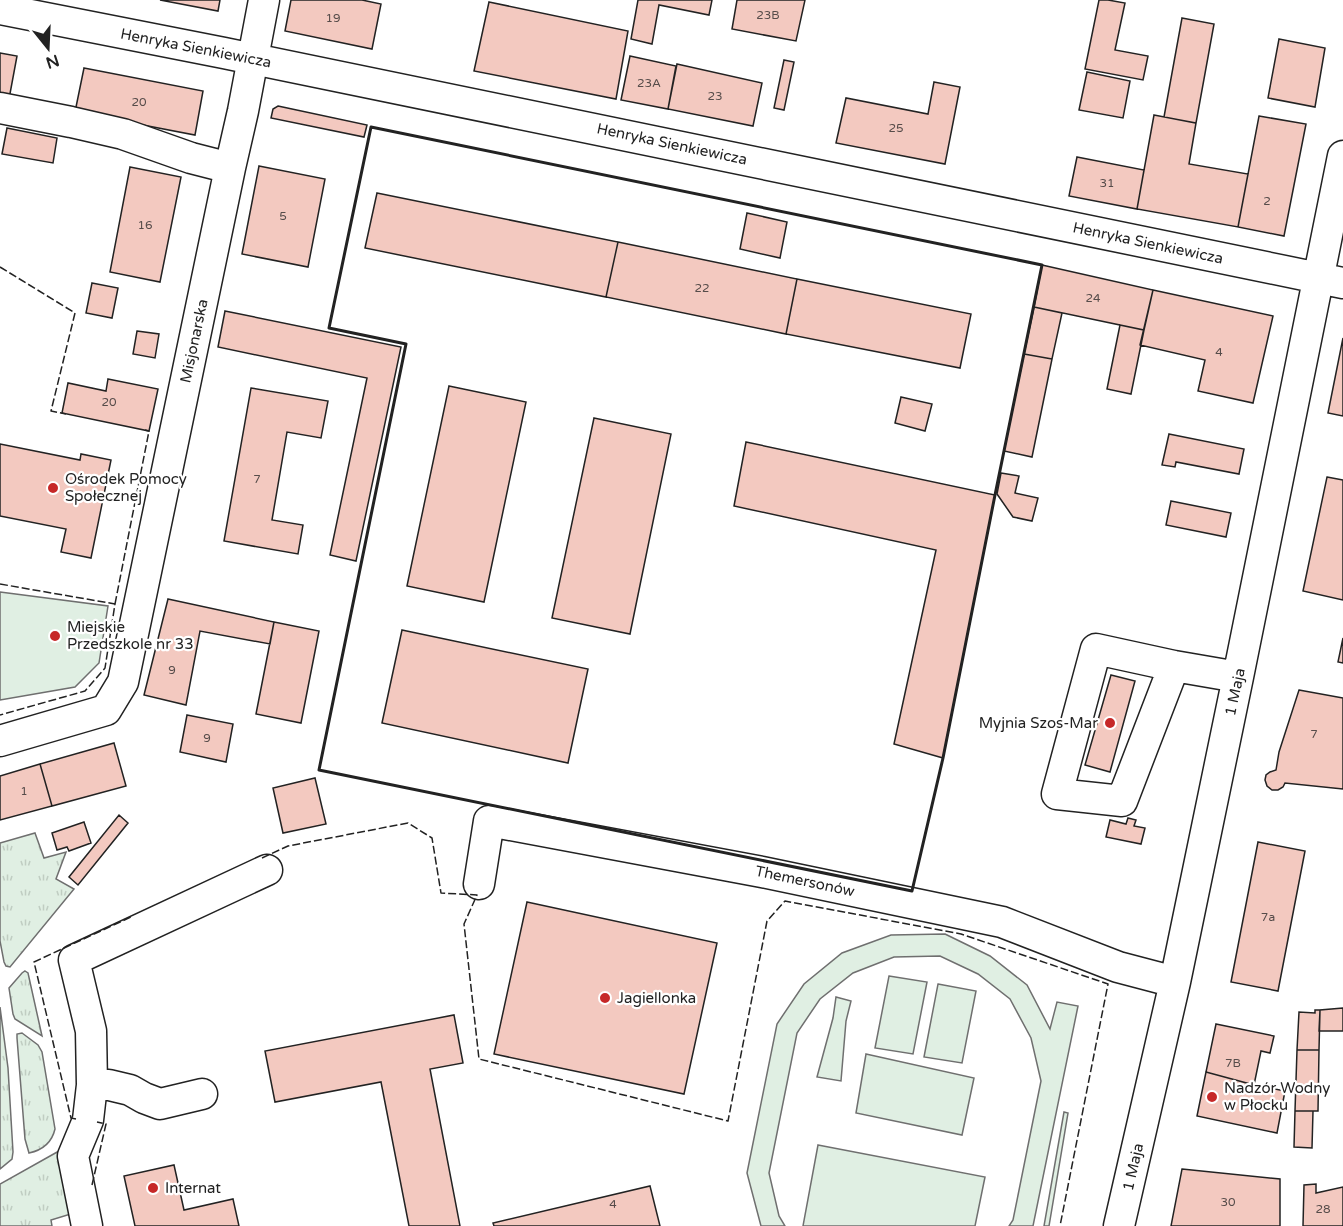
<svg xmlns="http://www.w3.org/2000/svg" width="1343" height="1226" font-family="'Varela Round',sans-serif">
<defs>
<pattern id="grass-tufts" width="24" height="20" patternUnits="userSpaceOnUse" patternTransform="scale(1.5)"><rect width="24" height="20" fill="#e0efe3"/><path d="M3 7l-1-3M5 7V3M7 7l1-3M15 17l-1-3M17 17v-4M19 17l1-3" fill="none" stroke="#c0cdc2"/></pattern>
</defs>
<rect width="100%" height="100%" fill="#fff"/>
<!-- grass -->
<path fill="url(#grass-tufts)" stroke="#6f6f6f" stroke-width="1.5" d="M35 833 44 858 66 852 56 879 74 889 10 967 6 966 4 962 0 941V843Z
M25 971 28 973 42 1036 15 1019 13 1014 9 988 22 973Z
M0 1007 8 1068 13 1152 12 1159 0 1169Z
M22 1033 38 1045 42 1052 55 1129C52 1142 43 1150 29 1153L25 1139 17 1038V1034Z
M59 1151 74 1213 51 1220 52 1226H0V1184Z"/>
<!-- park -->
<path fill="#e0efe3" stroke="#6f6f6f" stroke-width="1.5" d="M0 592 108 606 99 663 75 687 0 700Z
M945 934 990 956 1027 985 1050 1029 1057 1002 1078 1006 1033 1226H1009L1013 1220 1041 1081 1031 1038 1010 999 978 974 940 956 894 957 853 973 820 999 797 1033 769 1173 779 1216 785 1226H761L747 1173 777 1024 804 984 842 953 891 935Z
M889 976 927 982 913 1054 875 1048Z
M938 984 976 991 962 1063 924 1057Z
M836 997 851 1001 846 1021 841 1081 817 1077 833 1018Z
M866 1054 974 1078 962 1135 856 1113Z
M1064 1112 1068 1113 1049 1226H1044Z
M818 1145 985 1177 975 1226H803Z"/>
<!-- building -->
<path fill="#f3c9c0" stroke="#222" stroke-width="1.5" d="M160 0H220L218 11Z
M291 0H362L381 4 372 49 285 31Z
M638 0H712L709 15 659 5 652 44 631 39Z
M737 0H805L796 41 732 29Z
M1099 0H1108L1125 3 1115 50 1148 56 1143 80 1085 69Z
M489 2 628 31 616 99 474 71Z
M1182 18 1214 24 1196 123 1164 117Z
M1279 39 1325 48 1315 107 1268 98Z
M0 53 17 56 9 99 0 97Z
M630 56 676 66 668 109 621 100Z
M784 60 794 62 784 110 774 108Z
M677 64 762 83 753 126 668 109Z
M84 68 203 91 195 135 75 112Z
M1087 72 1130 81 1123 118 1079 110Z
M934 82 960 87 945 164 836 143 846 98 928 114Z
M278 106 367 125 364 137 271 118 273 109Z
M1154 115 1196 123 1189 164 1248 174 1238 227 1137 209Z
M1259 116 1306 124 1284 236 1238 227Z
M7 128 57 138 53 163 2 154Z
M1077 157 1144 170 1137 209 1069 196Z
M259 166 325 179 308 267 242 254Z
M130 167 181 177 160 282 110 272Z
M377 193 618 242 606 297 365 248Z
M747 213 787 222 780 258 740 249Z
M618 242 797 279 786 334 606 297Z
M1042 265 1153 290 1144 330 1034 307Z
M797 279 971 314 960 368 786 334Z
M92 283 118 288 112 318 86 313Z
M1153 290 1273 316 1253 403 1198 391 1205 360 1140 345Z
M1034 307 1062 313 1052 359 1024 354Z
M225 311 401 347 356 561 330 555 367 378 218 347Z
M1120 325 1144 330 1131 394 1107 389Z
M137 331 159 334 155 358 133 354Z
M1343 338V416L1328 413Z
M1024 354 1052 359 1032 457 1004 451Z
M108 379 158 389 149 431 62 413 68 383 106 391Z
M449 386 526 402 484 602 407 586Z
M251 388 328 401 321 438 287 432 272 520 303 525 298 554 224 541Z
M901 397 932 404 925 431 895 423Z
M594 418 671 434 630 634 552 618Z
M1169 434 1244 449 1239 474 1176 462 1175 467 1162 465Z
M746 442 995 495 943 758 894 744 936 550 734 506Z
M0 444 80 460 81 454 111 460 91 558 61 552 66 529 0 516Z
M1001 473 1019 476 1015 493 1038 498 1032 521 1013 517 997 494Z
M1327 477 1343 480V600L1303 591Z
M1171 501 1231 513 1226 537 1166 525Z
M168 599 274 622 270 644 200 631 186 705 144 695Z
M274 622 319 631 301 723 256 714Z
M402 630 588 669 568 763 382 723Z
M1343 638V663L1338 662Z
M1111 675 1135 681 1110 772 1085 765Z
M1299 690 1343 698V789L1285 783 1283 787 1278 790H1272L1267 786 1265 780 1266 775 1270 772 1276 770 1279 752Z
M187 715 233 724 226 762 180 752Z
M114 743 126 786 52 806 40 764Z
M40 764 52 806 0 820V776Z
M315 778 326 824 283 833 273 788Z
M119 815 128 823 78 885 69 877Z
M1128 818 1136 820 1134 826 1145 828 1141 844 1106 837 1110 820 1126 824Z
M84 822 91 843 69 851 67 847 57 850 52 833Z
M1258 842 1305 851 1278 991 1231 982Z
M527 902 717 943 684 1094 494 1054Z
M1343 1008V1031H1319L1320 1010Z
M1315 1010H1320L1319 1050H1297L1299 1012 1315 1013Z
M454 1015 463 1063 430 1069 460 1226H409L381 1082 275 1102 265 1051Z
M1216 1024 1274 1036 1270 1053 1261 1051 1254 1085 1206 1072Z
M1297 1050H1319L1318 1111H1295Z
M1206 1072 1254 1085 1285 1091 1277 1133 1197 1116Z
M1295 1111H1313L1312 1148 1294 1147Z
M174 1165 184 1210 233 1199 239 1226H135L124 1176Z
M1182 1169 1280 1179V1226H1171Z
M1316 1184V1193L1343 1187V1226H1303L1304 1185Z
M650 1186 660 1226H494L493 1223Z"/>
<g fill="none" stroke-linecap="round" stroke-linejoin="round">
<defs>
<path id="minor" d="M0 9 224 53 1343 283
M0 108 71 122 123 134 191 158 230 168
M1174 666 1122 801 1057 794 1096 649 1174 666 1238 677
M0 741 106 710 123 682 230 168 243 111 264 0
M479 884 489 821 762 872 1002 922 1118 967 1175 982
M92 1085H109L130 1090 144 1098 160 1104 202 1094
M87 1226 73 1156 88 1120 92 1085 91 1031 74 960 267 870
M1119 1226 1175 982 1238 677 1343 156"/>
</defs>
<!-- minor casing -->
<use href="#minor" stroke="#222" stroke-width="33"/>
<!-- minor -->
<use href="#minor" stroke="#fff" stroke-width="30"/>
<!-- fence -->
<path stroke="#222" stroke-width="1.5" stroke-dasharray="8 3" stroke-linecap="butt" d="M0 267 75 313 51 411 66 414
M0 584 115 604 105 668 85 691 0 715
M115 604 149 431 145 430
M262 858 288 846 408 823 432 838 441 893 477 895 464 924 479 1059 728 1121 767 921 785 901 961 934 1108 984 1060 1226
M76 1119 71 1118 34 962 131 917
M92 1185 106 1124 97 1122"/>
<!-- wall -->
<path stroke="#222" stroke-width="3" d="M371 127 1042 265 995 495 943 758 912 891 319 770 406 344 329 328Z"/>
</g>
<!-- markers -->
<g fill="#c62828" stroke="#fff" stroke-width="2">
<circle cx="53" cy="488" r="6"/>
<circle cx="55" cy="636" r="6"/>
<circle cx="1110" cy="723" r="6"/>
<circle cx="605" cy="998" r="6"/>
<circle cx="1212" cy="1097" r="6"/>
<circle cx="153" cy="1188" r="6"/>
</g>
<g text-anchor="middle" stroke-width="4.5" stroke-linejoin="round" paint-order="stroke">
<!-- number labels -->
<g font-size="12" fill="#564c4a">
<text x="768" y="19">23B</text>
<text x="333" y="22">19</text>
<text x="649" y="87">23A</text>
<text x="715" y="100">23</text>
<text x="139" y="106">20</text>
<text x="896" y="132">25</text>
<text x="1107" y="187">31</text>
<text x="1267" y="205">2</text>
<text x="283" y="220">5</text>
<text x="145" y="229">16</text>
<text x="702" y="292">22</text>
<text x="1093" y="302">24</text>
<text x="1219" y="356">4</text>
<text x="109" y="406">20</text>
<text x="257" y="483">7</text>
<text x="172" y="674">9</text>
<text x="1314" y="738">7</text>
<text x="207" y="742">9</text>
<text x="24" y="795">1</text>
<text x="1268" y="921">7a</text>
<text x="1233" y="1067">7B</text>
<text x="1228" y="1206">30</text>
<text x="613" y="1208">4</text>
<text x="1323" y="1213">28</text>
</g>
<!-- street labels -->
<g font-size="15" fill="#222" stroke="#fff">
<text transform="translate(196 48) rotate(11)" y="5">Henryka Sienkiewicza</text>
<text transform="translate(672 144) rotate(12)" y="5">Henryka Sienkiewicza</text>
<text transform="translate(1148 243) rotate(12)" y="5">Henryka Sienkiewicza</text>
<text transform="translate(194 341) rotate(-78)" y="5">Misjonarska</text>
<text transform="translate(1235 692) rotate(-78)" y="5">1 Maja</text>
<text transform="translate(805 881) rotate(12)" y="5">Themersonów</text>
<text transform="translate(1133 1167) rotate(-77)" y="5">1 Maja</text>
</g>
<!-- poi labels -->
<g font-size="15" fill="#222" stroke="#fff" text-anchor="start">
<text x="65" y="484">Ośrodek Pomocy<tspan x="65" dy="17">Społecznej</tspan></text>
<text x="67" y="632">Miejskie<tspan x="67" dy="17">Przedszkole nr 33</tspan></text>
<text x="1098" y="728" text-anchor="end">Myjnia Szos-Mar</text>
<text x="617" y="1003">Jagiellonka</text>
<text x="1224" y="1093">Nadzór Wodny<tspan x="1224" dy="17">w Płocku</tspan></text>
<text x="165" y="1193">Internat</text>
</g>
</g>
<!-- north arrow -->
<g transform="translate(48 48) rotate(162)" stroke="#ffffff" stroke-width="4.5" paint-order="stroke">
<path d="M0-4.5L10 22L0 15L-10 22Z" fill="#222222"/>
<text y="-9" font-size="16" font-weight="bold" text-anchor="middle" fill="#222222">N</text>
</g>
</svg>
